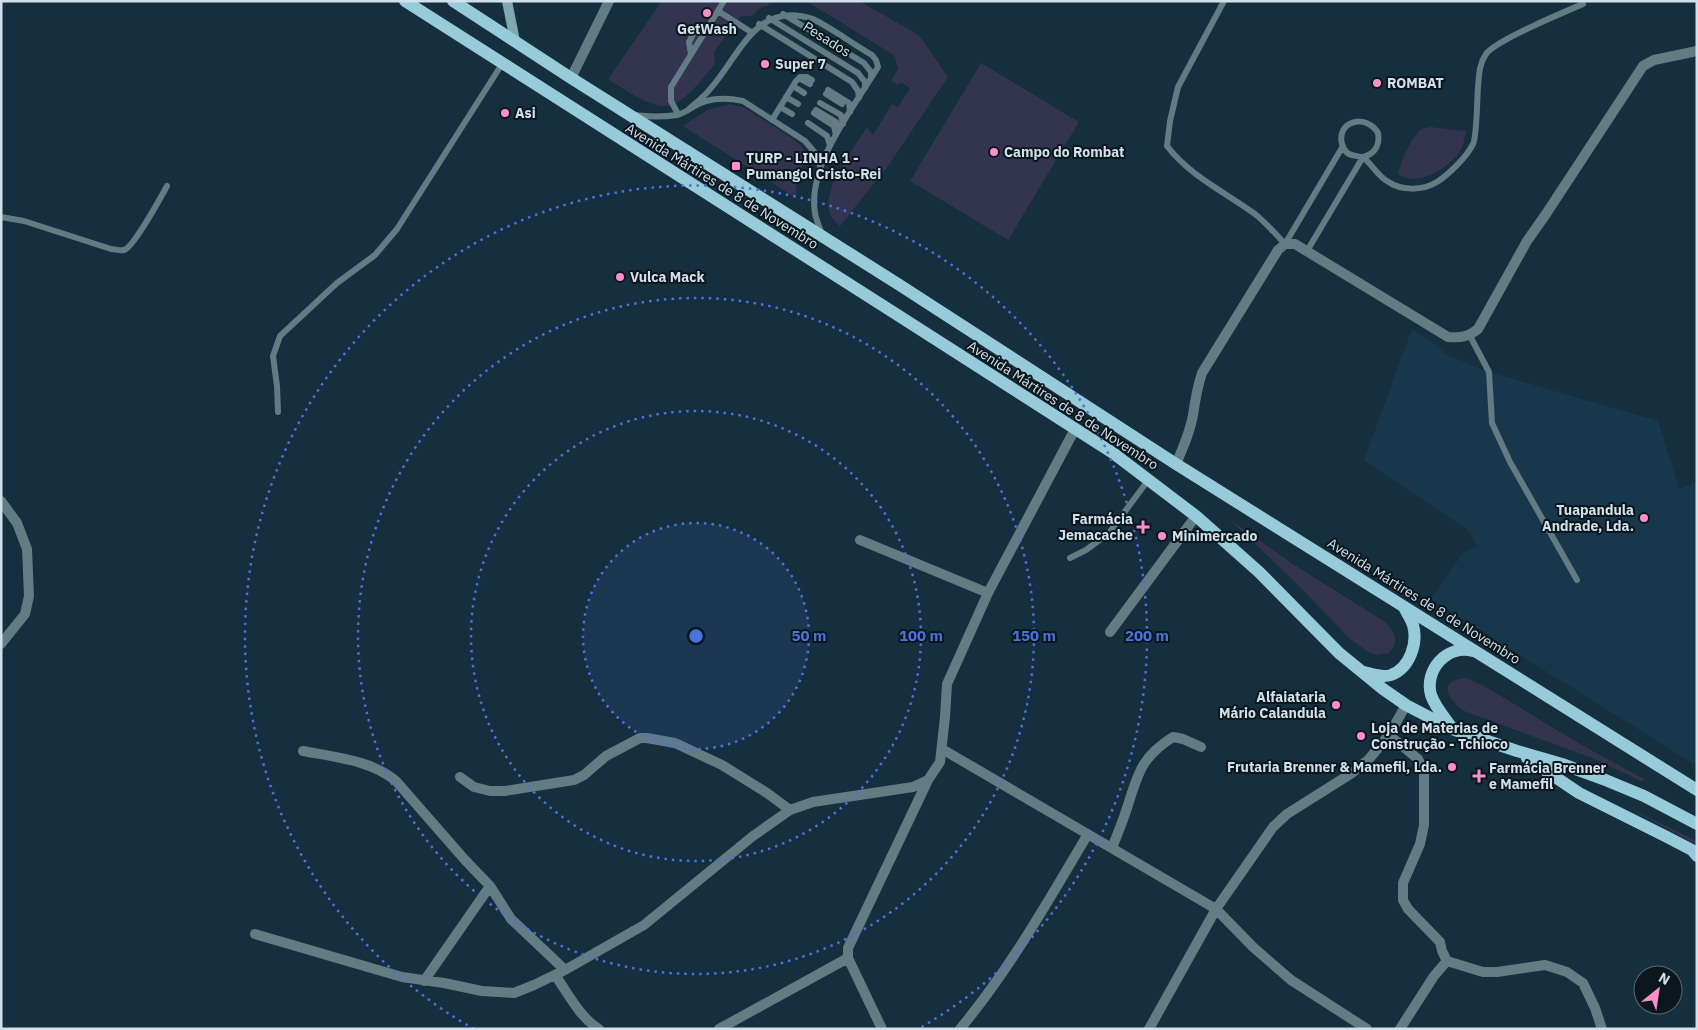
<svg xmlns="http://www.w3.org/2000/svg" width="1698" height="1030" font-family="'IBM Plex Sans',sans-serif">
<rect width="100%" height="100%" fill="#152f3e"/>
<!-- built -->
<path fill="#17384c" d="M1412 329 1432 342 1447 355 1489 372 1658 421 1679 489 1697 482V766L1431 599 1463 553 1478 546 1468 530 1364 460Z"/>
<!-- green -->
<path fill="#33344f" d="M662 1H777L759 9 752 16H741L714 52 715 64C704 77 683 106 665 106 648 107 623 88 608 79Z
M806 1H859L919 35 948 77 888 166 840 226C836 222 831 218 830 214 821 188 854 148 867 127L873 135 892 104 898 107 910 88 901 82 898 85 891 81 898 69 895 57 889 52Z
M981 63 1079 122 1008 240 910 181Z
M730 104 743 107 795 140 802 147 805 153 804 161 796 186V198L683 126 709 109Z
M1430 127 1466 131C1464 138 1464 146 1460 151 1448 168 1419 188 1398 174 1399 164 1411 140 1418 132 1422 128 1425 128 1430 127Z
M1229 519 1293 564 1385 622C1396 633 1399 641 1389 653L1376 655 1368 652 1349 638 1297 584Z
M1467 678 1486 687 1580 744 1644 779 1643 782 1592 758 1464 711C1446 698 1437 680 1467 678Z
M1621 804 1697 841V845Z"/>
<g fill="none" stroke-linecap="round" stroke-linejoin="round">
<!-- service -->
<path stroke="#637b82" stroke-width="6" d="M1224 1 1178 87 1170 121 1167 146C1190 176 1225 192 1255 214 1266 223 1275 233 1285 244L1343 146
M718 11 751 32
M783 14 864 63 871 72V77
M769 18 858 73 865 82V88
M759 24 852 82 858 91 859 98
M691 54 689 42 696 29
M799 78 810 84
M793 86 804 93
M828 90 849 103 850 112
M826 94 842 104
M786 97 798 104
M820 103 841 115 843 124
M780 107 792 114
M689 109C697 102 705 96 711 88 740 55 756 0 813 19 833 29 853 44 872 55L876 60 878 67C854 107 807 165 815 213 816 220 820 228 822 235
M816 110 836 122 839 129
M814 113 834 126 836 135
M678 114 671 101V87L724 1
M634 115C649 117 663 117 677 115 686 113 693 106 701 103 715 97 729 98 743 101L805 141 816 154 820 166
M772 120 796 81 800 77H807L812 80
M808 123 827 136 830 145
M1 217 24 221 111 249C115 249 120 251 124 250 133 248 161 197 167 186
M1307 251 1363 157C1375 154 1380 145 1378 133 1366 113 1336 121 1342 144 1347 160 1357 153 1365 159 1373 166 1378 176 1387 181 1401 191 1422 191 1437 182 1449 174 1467 157 1473 144 1477 136 1477 98 1478 87 1479 76 1479 64 1486 54 1495 41 1564 12 1583 4
M1470 336 1489 372 1492 423 1510 462 1577 580
M278 412 277 386 273 356 280 336 337 283 375 255 397 229 502 64
M1070 558 1086 550 1109 533 1149 479"/>
<!-- minor -->
<path stroke="#637b82" stroke-width="10" d="M571 78 609 1
M1176 464C1183 448 1190 432 1193 415 1195 401 1197 388 1202 373L1278 250 1285 244H1295L1448 337C1461 338 1468 337 1478 329L1527 241 1546 214 1643 66 1654 60 1697 51
M1 501 17 523 27 549 29 596 25 614 1 644
M860 540 988 593
M1110 632 1196 516
M1389 735 1418 759 1424 771V825L1420 844 1403 883V900L1408 909 1440 942 1442 951 1447 961 1483 972H1497L1545 965 1567 972 1583 983 1595 1008 1602 1029
M942 749 1216 909 1253 947 1291 980 1367 1029
M303 751C334 757 371 760 396 781L465 860 490 886 511 919 565 970
M460 777 474 787 490 791H505L574 780 584 775 606 756 640 738H647L675 743 722 765 767 793 790 810
M1112 848C1117 835 1123 821 1127 808 1138 774 1141 757 1173 737L1183 739 1201 747
M255 934 402 977 444 983 482 991 514 993 534 985 565 970 644 925 753 836 790 810 813 802 913 787 928 780
M555 975C568 993 580 1018 599 1029
M424 981 490 886
M719 1029 848 958
M882 1029 848 958V948L928 780 940 762 945 717 947 684 988 593 1075 429
M960 1029C1010 969 1048 901 1088 834
M1149 1029 1216 909 1273 827 1287 814 1352 773 1369 759 1389 735 1406 705
M1400 1029 1434 976 1447 961"/>
<!-- secondary -->
<path stroke="#80a8b3" stroke-width="10" d="M507 1 515 41"/>
<!-- primary -->
<path stroke="#97cbd9" stroke-width="12" d="M405 1 896 314 1113 453 1196 516 1259 572 1339 653 1383 689 1406 705 1452 729 1517 751 1562 764 1603 779 1644 796 1697 824
M453 1 571 78 898 284 1176 464 1697 790
M1364 672C1372 674 1383 678 1391 675 1410 668 1418 643 1413 625 1411 619 1407 613 1404 607
M1452 728C1445 718 1435 707 1431 695 1424 670 1447 644 1473 651
M1527 758 1579 793 1665 836 1692 850 1697 856"/>
</g>
<!-- distance rings -->
<circle cx="696" cy="636" r="113" fill="#4a72dc" fill-opacity=".12"/>
<g fill="none" stroke="#4a72dc" stroke-width="2.5" stroke-dasharray="2.5 5">
<circle cx="696" cy="636" r="113"/>
<circle cx="696" cy="636" r="225"/>
<circle cx="696" cy="636" r="338"/>
<path d="M474 1029A451 451 0 1 1 918 1029"/>
</g>
<!-- markers -->
<g fill="#f98fca" stroke="#0b161d" stroke-width="2">
<circle cx="707" cy="13" r="5"/>
<circle cx="765" cy="64" r="5"/>
<circle cx="1377" cy="83" r="5"/>
<circle cx="505" cy="113" r="5"/>
<circle cx="994" cy="152" r="5"/>
<rect x="731" y="161" width="10" height="10" rx="2.5"/>
<circle cx="620" cy="277" r="5"/>
<circle cx="1644" cy="518" r="5"/>
<path d="M1140.5 519.5h5v5h5v5h-5v5h-5v-5h-5v-5h5z"/>
<circle cx="1162" cy="536" r="5"/>
<circle cx="1336" cy="705" r="5"/>
<circle cx="1361" cy="736" r="5"/>
<circle cx="1452" cy="767" r="5"/>
<path d="M1476.5 768.5h5v5h5v5h-5v5h-5v-5h-5v-5h5z"/>
</g>
<g text-anchor="middle" stroke-width="4" stroke-linejoin="round" paint-order="stroke">
<!-- poi labels -->
<g font-size="14" font-weight="bold" fill="#d1e0ea" stroke="#0b161d" text-anchor="start">
<text x="707" y="34" text-anchor="middle">GetWash</text>
<text x="775" y="69">Super 7</text>
<text x="1387" y="88">ROMBAT</text>
<text x="515" y="118">Asi</text>
<text x="1004" y="157">Campo do Rombat</text>
<text x="746" y="163">TURP - LINHA 1 -<tspan x="746" dy="16">Pumangol Cristo-Rei</tspan></text>
<text x="630" y="282">Vulca Mack</text>
<text x="1634" y="515" text-anchor="end">Tuapandula<tspan x="1634" dy="16">Andrade, Lda.</tspan></text>
<text x="1133" y="524" text-anchor="end">Farmácia<tspan x="1133" dy="16">Jemacache</tspan></text>
<text x="1172" y="541">Minimercado</text>
<text x="1326" y="702" text-anchor="end">Alfaiataria<tspan x="1326" dy="16">Mário Calandula</tspan></text>
<text x="1371" y="733">Loja de Materias de<tspan x="1371" dy="16">Construção - Tchioco</tspan></text>
<text x="1442" y="772" text-anchor="end">Frutaria Brenner &amp; Mamefil, Lda.</text>
<text x="1489" y="773">Farmácia Brenner<tspan x="1489" dy="16">e Mamefil</tspan></text>
</g>
<!-- street labels -->
<g font-size="14" fill="#d1e0ea" stroke="#0b161d">
<text transform="translate(827 39) rotate(32)" y="5">Pesados</text>
<text transform="translate(722 186) rotate(32)" y="5">Avenida Mártires de 8 de Novembro</text>
<text transform="translate(1063 405) rotate(33)" y="5">Avenida Mártires de 8 de Novembro</text>
<text transform="translate(1424 601) rotate(32)" y="5">Avenida Mártires de 8 de Novembro</text>
</g>
</g>
<circle cx="696" cy="636" r="8" fill="#4a72dc" stroke="#0b161d" stroke-width="2.5"/>
<g font-size="15" text-anchor="middle" font-weight="bold" fill="#4a72dc" stroke="#0b161d" stroke-width="4" stroke-linejoin="round" paint-order="stroke">
<text x="809" y="641">50 m</text>
<text x="921" y="641">100 m</text>
<text x="1034" y="641">150 m</text>
<text x="1147" y="641">200 m</text>
</g>
<!-- border -->
<rect width="1698" height="1030" fill="none" stroke="#d1e0ea" stroke-width="5"/>
<!-- north arrow -->
<g transform="translate(1658 990) rotate(30)"><circle r="24" fill="#0b161d" stroke="#5a676f"/>
<path d="M0-4L9 19L0 12L-9 19Z" fill="#f98fca"/>
<text y="-8" font-size="14" font-weight="bold" text-anchor="middle" fill="#d1e0ea">N</text>
</g>
</svg>
